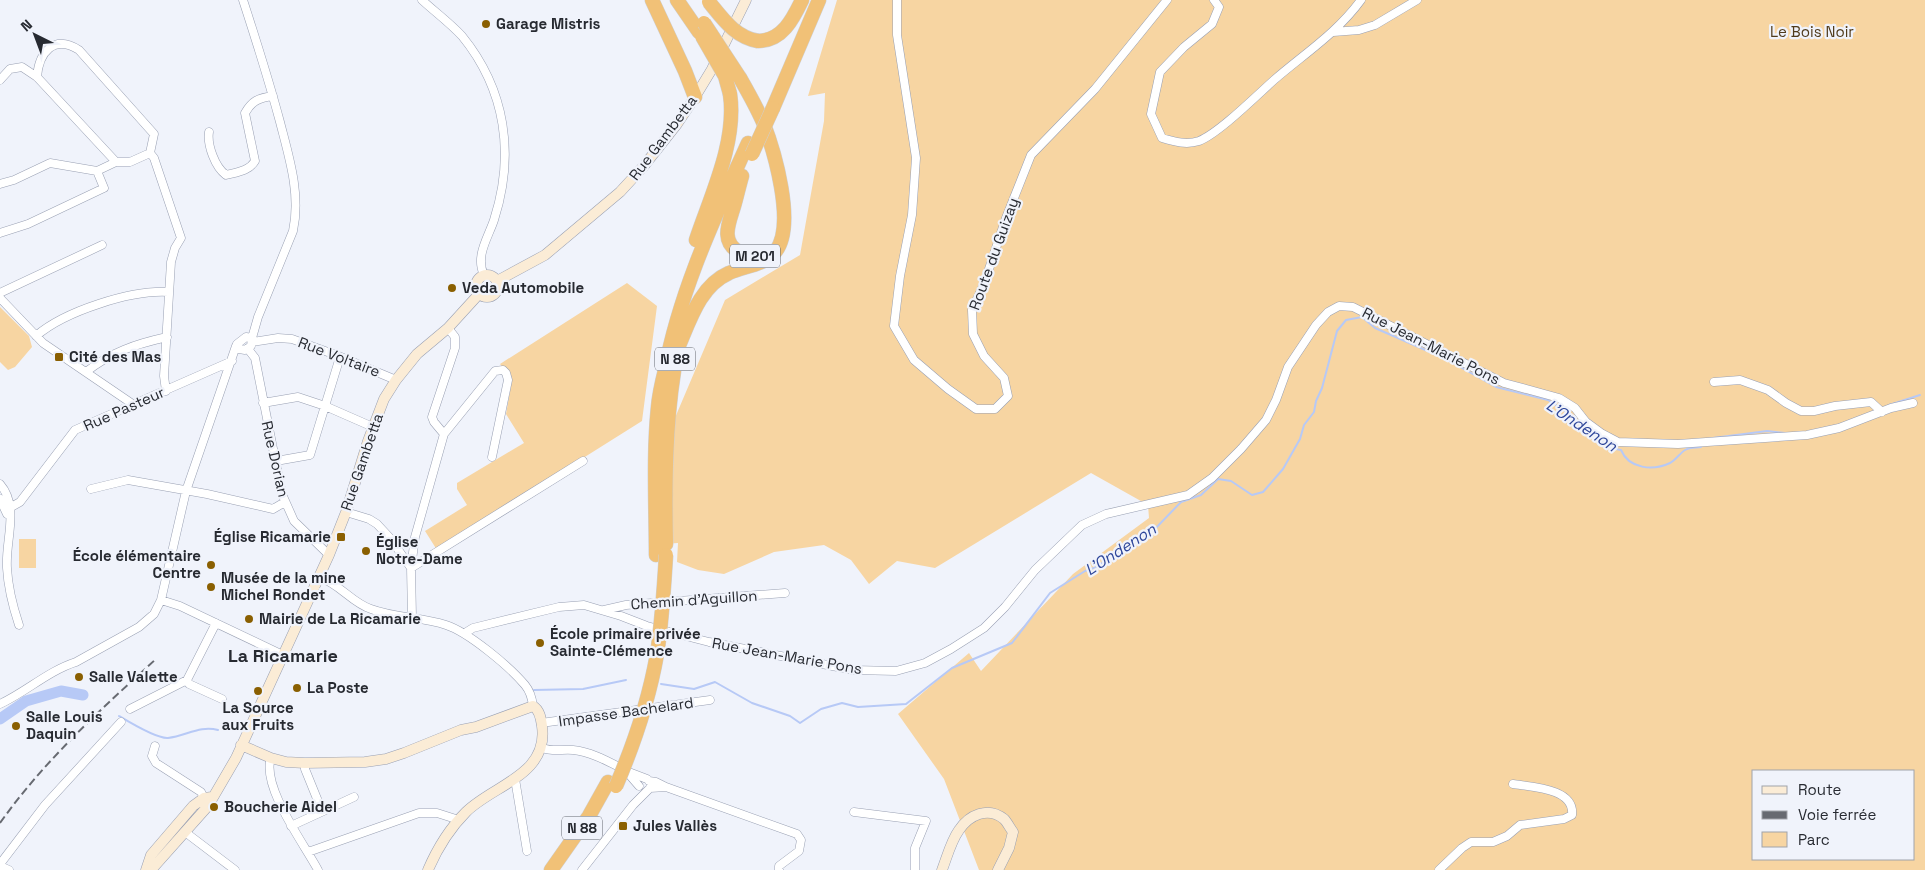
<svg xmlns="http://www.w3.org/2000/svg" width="1925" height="870" font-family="'Space Grotesk',sans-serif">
<rect width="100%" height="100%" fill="#f0f3fb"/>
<!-- green -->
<path fill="#f7d5a2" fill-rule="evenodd" d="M837 0H1925V870H979L944 779 898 714 969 653 981 671 1073 574 1149 518 1148 505 1091 473 935 568 897 561 869 584 851 560 824 545 774 552 724 574 698 570 677 562 678 543 649 545 664 476 649 479 725 300 800 255 824 121 825 93 808 96ZM1754 771H1914V859H1754Z
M627 283 657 306 642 421 437 550 425 531 467 505 457 489V483L524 443 506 414 512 379 500 364Z
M0 307 29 336 32 347 15 367 8 370 0 362Z
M19 539H36V568H19Z"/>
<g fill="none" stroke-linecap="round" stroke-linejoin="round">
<!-- stream -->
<path stroke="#b7c9f6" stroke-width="2" d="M1889 405 1920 395
M1713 438 1767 431 1785 433
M661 684 694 689 715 682 752 703 790 716 800 723 821 709 842 703 858 707 906 704 952 668 1012 643 1050 593 1085 571 1094 568 1151 533 1181 502 1201 495 1218 479 1231 481 1252 495 1263 492 1283 469 1300 439 1304 425 1314 412 1316 401 1322 388 1337 331 1346 320 1362 317 1375 328 1446 359 1496 387 1548 400 1565 411 1611 448 1621 450C1629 469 1653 471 1670 463 1676 460 1680 453 1685 450 1690 447 1696 448 1701 447
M534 690 583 689 626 680
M119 716C129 722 157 739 168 738 186 736 200 725 218 730"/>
<!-- river -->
<path stroke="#b7c9f6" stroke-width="11" d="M0 719 26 701 61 691 83 695"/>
<defs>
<path id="street" d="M243 0C256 40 269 81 280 122 289 157 301 194 293 231L258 317 252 338
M422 0C435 12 450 23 462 36 506 90 515 155 494 220 488 238 475 256 484 275
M897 0V35L916 158 912 215 900 276 894 326 914 360 948 389 976 409H995L1008 396 1004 378 984 356 973 334 972 310 984 284 1006 218 1031 155 1095 89 1167 0
M1214 0 1219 7 1212 24 1184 47 1160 72 1151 114 1162 138C1175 142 1187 145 1199 141 1219 133 1256 96 1274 80 1304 54 1337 33 1361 0
M1333 32 1359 30 1375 25 1417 0
M37 77C39 52 54 34 79 50L154 134 150 153
M0 80 10 69 22 67 37 77 116 162H130L150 153
M209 132C207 145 215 167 226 175 237 172 249 171 255 161L245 113C252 101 258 98 273 96
M150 153 154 158 181 238 175 248 171 262 164 376 166 391
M0 184 14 180 50 163 97 171 116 162
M0 233 28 224 104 188 97 171
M0 293 102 245
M0 298 43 343 134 405
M36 336C65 311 131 290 168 292
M246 337 252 338 251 346 245 350 239 349 237 344Z
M252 342 278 338 292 339 336 355 396 380
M248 349 255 358 256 363 282 494 294 521 329 555
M86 372C111 352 136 344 167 337
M1714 382 1740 380 1768 390 1786 403 1801 411H1814L1835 406 1871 402 1882 412
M263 403 298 397 325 406 373 427
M444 434 495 371 503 370 506 373 508 380 492 457
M276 461 310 455 340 357
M0 484C20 507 5 540 7 568 8 587 13 607 19 625
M91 489 128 480 207 494 273 509 285 502
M0 499 7 514
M6 510 20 502 75 430 232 361
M346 512 369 519 377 524 390 538 411 568 412 617
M411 568 415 537 444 434 434 422 432 417 455 348V337L448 328
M411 568 583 461
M319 577C340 584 352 603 371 609 395 618 422 617 446 625 468 632 509 666 525 685 530 691 532 698 533 706
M161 600 180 606 283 655
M604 610 626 605 785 593
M465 633 473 628 559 607 584 605 621 616 647 626 709 642 853 670 896 671 925 663 951 649 984 628 1005 607 1035 570 1082 525 1106 514 1188 495 1212 478 1241 449 1266 420 1276 400 1288 367 1316 325 1328 312 1339 306 1353 307 1504 383 1559 398 1575 408 1586 422 1601 433 1618 442 1678 444 1807 435 1839 428 1891 408 1913 403
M187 680 189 684 222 699
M0 704C26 692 48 671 76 662L139 627 154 614 161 600 186 491 236 346
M130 709 187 680 216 623
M541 723 710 700
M155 746 152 756 156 763 201 792 204 798
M542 748C553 752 562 749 573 750 592 752 609 762 625 770
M271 758C261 787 305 845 318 870
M305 763V769L322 811
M515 779 527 851
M649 781 656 782 666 787 650 788
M639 786 626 771 647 779
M666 787 797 834 801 840 799 851 779 866V870
M854 812 926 821 915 848V870
M291 826 354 797
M185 832 235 870
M308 852 419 813H437L459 820
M0 864 45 805 121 722
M0 866 9 870
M582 870 633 805 648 790
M1439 870 1462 848 1471 842H1493L1507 836 1520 825 1564 819 1572 815C1575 788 1531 787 1513 784"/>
<path id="secondary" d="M476 286a11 11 0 1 1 22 0a11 11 0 1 1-22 0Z
M497 281 545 255 620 192 643 167 677 124 695 97 712 69 746 0
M241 745 271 758 286 762 305 763 365 762 386 759 404 753 461 730 476 727 533 706C540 710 541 719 542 726 549 775 493 785 466 812 449 829 437 849 428 870
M146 870 151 855 193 806 204 798 212 797
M151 870 208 806 236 758 329 555 346 512 368 441 384 399 396 380 417 354 448 328 479 294
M942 870C947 857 951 841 959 830 969 815 988 806 1004 819 1007 822 1010 828 1013 832L1009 848 998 870"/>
<path id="highway" d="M652 0 685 71 695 97
M677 0 699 32
M758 41C782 41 793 19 802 0
M773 108 819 0
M742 176C739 186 737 196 734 206 729 223 720 241 739 252 748 257 757 256 766 252
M696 240C711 195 737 142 730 94
M677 350C689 323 699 286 729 273 744 266 766 265 776 251 796 224 774 150 763 122 756 106 748 92 740 78
M666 544C665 486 665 428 674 371
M656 555C656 506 653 456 658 407 659 395 662 382 665 370 680 290 715 217 748 143
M551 870 589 816 608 782"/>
</defs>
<!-- street casing -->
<use href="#street" stroke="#99a0b3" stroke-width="9"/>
<!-- secondary casing -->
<use href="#secondary" stroke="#99a0b3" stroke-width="11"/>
<!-- highway casing -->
<use href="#highway" stroke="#cfd0d2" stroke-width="15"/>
<!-- street -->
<use href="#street" stroke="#fff" stroke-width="8"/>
<!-- secondary -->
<use href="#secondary" stroke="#fbecd6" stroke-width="10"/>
<!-- highway -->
<use href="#highway" stroke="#f1c177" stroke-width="14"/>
<!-- rail -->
<path stroke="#676a71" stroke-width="2" stroke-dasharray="8 4" stroke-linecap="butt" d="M0 823C44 761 100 710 156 659"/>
<defs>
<path id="highway-bridge" d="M709 2C723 19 735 37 758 41
M704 23 740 78
M702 36 725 76 730 94
M752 154 773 108
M616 786C634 744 649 700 657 654 662 622 664 588 666 555"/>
</defs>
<!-- highway-bridge casing -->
<use href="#highway-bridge" stroke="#cfd0d2" stroke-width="15" stroke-linecap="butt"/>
<!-- highway-bridge -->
<use href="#highway-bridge" stroke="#f1c177" stroke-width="14"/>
</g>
<!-- markers -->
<g fill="#8a5f01" stroke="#f0f3fb" stroke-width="2">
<circle cx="486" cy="24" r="5"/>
<circle cx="452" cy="288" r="5"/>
<rect x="54" y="352" width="10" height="10" rx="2.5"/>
<rect x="336" y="532" width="10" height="10" rx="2.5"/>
<circle cx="366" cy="551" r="5"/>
<circle cx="211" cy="565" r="5"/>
<circle cx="211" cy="587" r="5"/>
<circle cx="249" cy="619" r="5"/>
<circle cx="540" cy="643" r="5"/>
<circle cx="79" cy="677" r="5"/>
<circle cx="297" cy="688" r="5"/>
<circle cx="258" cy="691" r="5"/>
<circle cx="16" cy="726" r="5"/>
<circle cx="214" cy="807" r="5"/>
<rect x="618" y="821" width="10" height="10" rx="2.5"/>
</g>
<g text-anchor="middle" stroke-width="4.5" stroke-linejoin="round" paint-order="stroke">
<!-- shield labels -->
<g fill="#f0f3fb" stroke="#63666e" stroke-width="1">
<rect x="730" y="244.5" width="50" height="23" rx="4"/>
<rect x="655" y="347.5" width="40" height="23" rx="4"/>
<rect x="562" y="816.5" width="40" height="23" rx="4"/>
</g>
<g font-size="14" font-weight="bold" fill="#272a31">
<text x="755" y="261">M 201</text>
<text x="675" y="364">N 88</text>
<text x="582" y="833">N 88</text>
</g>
<!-- poi labels -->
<g font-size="15" font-weight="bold" fill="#272a31" stroke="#f0f3fb" text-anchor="start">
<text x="496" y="29">Garage Mistris</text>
<text x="462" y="293">Veda Automobile</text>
<text x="69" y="362">Cité des Mas</text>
<text x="331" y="542" text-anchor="end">Église Ricamarie</text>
<text x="376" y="547">Église<tspan x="376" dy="17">Notre-Dame</tspan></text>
<text x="201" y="561" text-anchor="end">École élémentaire<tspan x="201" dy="17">Centre</tspan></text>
<text x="221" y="583">Musée de la mine<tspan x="221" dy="17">Michel Rondet</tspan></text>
<text x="259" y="624">Mairie de La Ricamarie</text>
<text x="550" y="639">École primaire privée<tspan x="550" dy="17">Sainte-Clémence</tspan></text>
<text x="89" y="682">Salle Valette</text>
<text x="307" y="693">La Poste</text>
<text x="258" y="713" text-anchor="middle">La Source<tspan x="258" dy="17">aux Fruits</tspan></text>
<text x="26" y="722">Salle Louis<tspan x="26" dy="17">Daquin</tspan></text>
<text x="224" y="812">Boucherie Aidel</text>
<text x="633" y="831">Jules Vallès</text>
</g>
<!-- park labels -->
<g font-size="15" fill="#503b1b" stroke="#f0f3fb">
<text x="1812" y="37">Le Bois Noir</text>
</g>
<!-- street labels -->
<g font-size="15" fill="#272a31" stroke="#f0f3fb">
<text transform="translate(663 138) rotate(-53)" y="5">Rue Gambetta</text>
<text transform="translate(994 254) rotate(-70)" y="5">Route du Guizay</text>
<text transform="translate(1431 346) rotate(27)" y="5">Rue Jean-Marie Pons</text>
<text transform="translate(339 357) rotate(21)" y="5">Rue Voltaire</text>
<text transform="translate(124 409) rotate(-24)" y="5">Rue Pasteur</text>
<text transform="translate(275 459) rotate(77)" y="5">Rue Dorian</text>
<text transform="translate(362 462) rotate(-71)" y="5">Rue Gambetta</text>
<text transform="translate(694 600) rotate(-4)" y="5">Chemin d'Aguillon</text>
<text transform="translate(787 656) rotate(10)" y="5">Rue Jean-Marie Pons</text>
<text transform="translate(626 712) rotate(-8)" y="5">Impasse Bachelard</text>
</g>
<!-- water labels -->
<g font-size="16" font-style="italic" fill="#2e469a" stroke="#f0f3fb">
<text transform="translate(1582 425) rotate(33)" y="6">L'Ondenon</text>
<text transform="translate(1120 549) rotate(-33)" y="6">L'Ondenon</text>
</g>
<!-- quarter labels -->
<g font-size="18" font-weight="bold" fill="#272a31" stroke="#f0f3fb">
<text x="283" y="662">La Ricamarie</text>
</g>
</g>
<!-- legend -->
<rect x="1752" y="770" width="162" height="90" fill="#f0f3fb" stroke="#a0a3aa"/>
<rect x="1762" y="786" width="25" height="8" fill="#fbecd6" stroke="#a0a3aa"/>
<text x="1798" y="795" font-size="15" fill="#272a31">Route</text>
<rect x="1762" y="811" width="25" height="8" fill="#676a71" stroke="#a0a3aa"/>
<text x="1798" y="820" font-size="15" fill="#272a31">Voie ferrée</text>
<rect x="1762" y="832" width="25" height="15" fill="#f7d5a2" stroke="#a0a3aa"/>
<text x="1798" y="845" font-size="15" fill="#272a31">Parc</text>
<!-- north arrow -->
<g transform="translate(35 35) rotate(318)" stroke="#f0f3fb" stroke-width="4" paint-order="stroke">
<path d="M0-4L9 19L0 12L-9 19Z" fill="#272a31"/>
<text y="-8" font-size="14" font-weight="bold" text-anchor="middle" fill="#272a31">N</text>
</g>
</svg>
